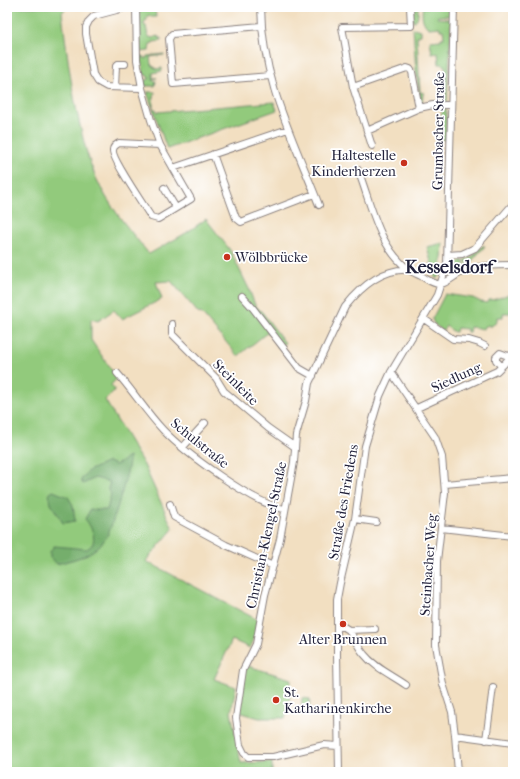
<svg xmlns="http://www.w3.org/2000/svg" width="520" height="779" font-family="'IM FELL French Canon',serif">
<rect width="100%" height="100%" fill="#fff"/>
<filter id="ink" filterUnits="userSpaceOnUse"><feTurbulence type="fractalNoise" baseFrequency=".025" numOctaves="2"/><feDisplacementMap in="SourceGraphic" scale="8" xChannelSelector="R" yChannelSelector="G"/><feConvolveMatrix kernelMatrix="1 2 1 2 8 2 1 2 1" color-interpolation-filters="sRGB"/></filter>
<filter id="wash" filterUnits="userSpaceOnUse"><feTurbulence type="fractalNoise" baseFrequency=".012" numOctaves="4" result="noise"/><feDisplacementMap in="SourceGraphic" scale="16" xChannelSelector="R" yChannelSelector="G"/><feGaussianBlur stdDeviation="0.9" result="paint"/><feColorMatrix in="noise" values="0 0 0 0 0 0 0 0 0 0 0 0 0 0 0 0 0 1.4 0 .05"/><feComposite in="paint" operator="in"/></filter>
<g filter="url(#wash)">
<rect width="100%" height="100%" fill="#f2dfc1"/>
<!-- green -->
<path fill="#92ca7c" stroke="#5a765c" d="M7 7H68L62 12C66 46 70 79 77 112 83 139 88 163 101 188 114 212 132 233 149 254L186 233 206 219 230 250 249 289 255 305 262 312 285 343 279 348 268 332 238 356 201 313 199 314 171 281 156 282 162 299 122 319 114 310 98 321 91 319V340L117 378 111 385 115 390 105 400 144 465 173 529 146 561 258 620 256 635 250 648 232 640 214 679 236 687 231 712 241 763 272 762V772H7Z
M413 7H418C418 14 419 19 413 22Z
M423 7H449L451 16H438L437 18 451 19 449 69 448 75 447 101 445 103 442 102V98H445L446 76H442V75L446 74 445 66H444L443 64H439L438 53 432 54 430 41 441 40V38H444L443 30H440V27L429 28C422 24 421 14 423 7Z
M155 8 156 17H151L150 15 146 17 147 20 144 22V25L146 26 148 36 152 38 158 36 159 38H161V41L153 42V43L150 44 149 51 141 52 139 9Z
M413 28 421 30V35L417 36 420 92 424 93 423 94 422 104 424 105 421 104 416 72Z
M164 54V55L150 57 151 65H152L153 67H155L156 69 162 68V71L153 73V78H157L153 79V81H156L155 86H145L144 78 145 80H148L150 78H148L147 75H144L141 56H143V58H147V56Z
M147 92H155L154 98 153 99V109H156L157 112 274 102 277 110 167 149Z
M446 108V140L444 141V139H439L442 111Z
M443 243 441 274 438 278H435V277L427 247Z
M482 246H485L470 263 473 266 469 267 465 260 471 258Z
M463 260 464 264 467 267 450 274 453 265Z
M445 294 473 298 481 302 488 303 489 300C496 300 503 296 510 294L512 300 511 313H503V317H497V322L490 327 489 325 484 327V329L470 327 469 332H467V329L457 328 456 332H454L446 326 443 331 434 324 432 319Z
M248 666 291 679 289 707 285 718H259L239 712 245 668Z
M302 698 310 699 309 712H301Z"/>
<!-- forest -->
<path fill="#75ae6c" stroke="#4c6854" d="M129 457C131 466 113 523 108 534 106 538 102 543 99 546 87 557 72 560 57 564L50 558V552L54 546 87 549C87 549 92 545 92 545 97 538 90 524 85 519L90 510H107L111 494 108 489 110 482 95 478 83 484 81 480 88 471 108 462 116 465Z
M53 491 68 497 73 505 75 521 63 523 51 504 49 494Z"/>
</g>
<g filter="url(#ink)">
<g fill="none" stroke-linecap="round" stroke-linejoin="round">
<defs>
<path id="minor" d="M128 7 94 16 89 21 86 27V34L93 74 98 82 107 87 142 88
M136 7 137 60 142 88 151 120 160 145 191 199 158 219 151 217C145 207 111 158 113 150 113 146 116 145 119 143L160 145
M261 7C262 81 293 138 319 205
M261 26 172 34 169 39 173 84 270 76
M115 87 116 66 118 64H125
M353 87 407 68 410 69 412 72 419 108 367 131
M419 108 433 105H451
M372 146 353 87 342 27 411 26 410 7
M213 154 236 218 241 222 314 194
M173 168 288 129
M358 170C371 203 378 246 408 269 412 272 417 274 421 276 427 279 434 285 441 284 449 282 455 275 462 272 477 265 497 265 513 265
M164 188 176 208
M448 255 462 254 475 248 513 204
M242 296 252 307 299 368 313 376
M424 319 453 339 469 340 479 343 485 346
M172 324V334L216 378 224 391 268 428 295 447
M512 355 508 356 500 353 496 357V360L500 365H503L513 354
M391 372 435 437 442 457 445 493 437 561 436 645 443 684 452 712 455 735 458 772
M117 373C133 391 146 412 163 430 185 453 254 504 284 509
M417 408 497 371 503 365
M183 447 205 423
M445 484 513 478
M170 504 174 517 226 545 273 566
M355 519 376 522
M441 528 513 536
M337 627H344L349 630 375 629
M349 630C354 638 358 647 364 654 375 668 392 675 406 685
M455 735 513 743
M486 740 493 687
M338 746 324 745 273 757H248L244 753 240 745 236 718 243 670 256 644 265 595 280 539 294 462 296 435 306 401 309 383 345 307C361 287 382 268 409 270
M339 772 337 654V599L340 583 355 519 365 446 380 396 391 372 437 295 447 264 454 7"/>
</defs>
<!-- minor casing -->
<use href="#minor" stroke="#8a807e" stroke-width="8"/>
<!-- minor -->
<use href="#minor" stroke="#fff" stroke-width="6"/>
</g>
</g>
<!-- markers -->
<g fill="#c8321e" stroke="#fff" stroke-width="1.5">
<circle cx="404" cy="163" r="4"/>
<circle cx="227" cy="257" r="4"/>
<circle cx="343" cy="624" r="4"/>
<circle cx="276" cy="700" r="4"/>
</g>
<g text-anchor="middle" stroke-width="3.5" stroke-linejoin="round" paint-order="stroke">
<!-- street labels -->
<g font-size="14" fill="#22223b" stroke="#fff">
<text transform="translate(438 131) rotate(-89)" y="5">Grumbacher Straße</text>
<text transform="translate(456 377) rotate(-25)" y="5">Siedlung</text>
<text transform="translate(236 382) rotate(45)" y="5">Steinleite</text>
<text transform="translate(200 443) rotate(39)" y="5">Schulstraße</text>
<text transform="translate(343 502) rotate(-80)" y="5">Straße des Friedens</text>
<text transform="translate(266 535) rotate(-78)" y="5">Christian-Klengel-Straße</text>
<text transform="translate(428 565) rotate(-86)" y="5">Steinbacher Weg</text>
</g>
<!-- poi labels -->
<g font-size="14" fill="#22223b" stroke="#fff" text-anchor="start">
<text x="396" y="160" text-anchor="end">Haltestelle<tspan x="396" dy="16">Kinderherzen</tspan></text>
<text x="235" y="262">Wölbbrücke</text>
<text x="343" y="644" text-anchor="middle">Alter Brunnen</text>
<text x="284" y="697">St.<tspan x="284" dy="16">Katharinenkirche</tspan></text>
</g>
<!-- district labels -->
<g font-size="18" font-weight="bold" fill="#22223b" stroke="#fff">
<text x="449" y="273">Kesselsdorf</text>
</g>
</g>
<!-- margin -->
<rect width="520" height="779" fill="none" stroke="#fff" stroke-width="24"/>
</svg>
